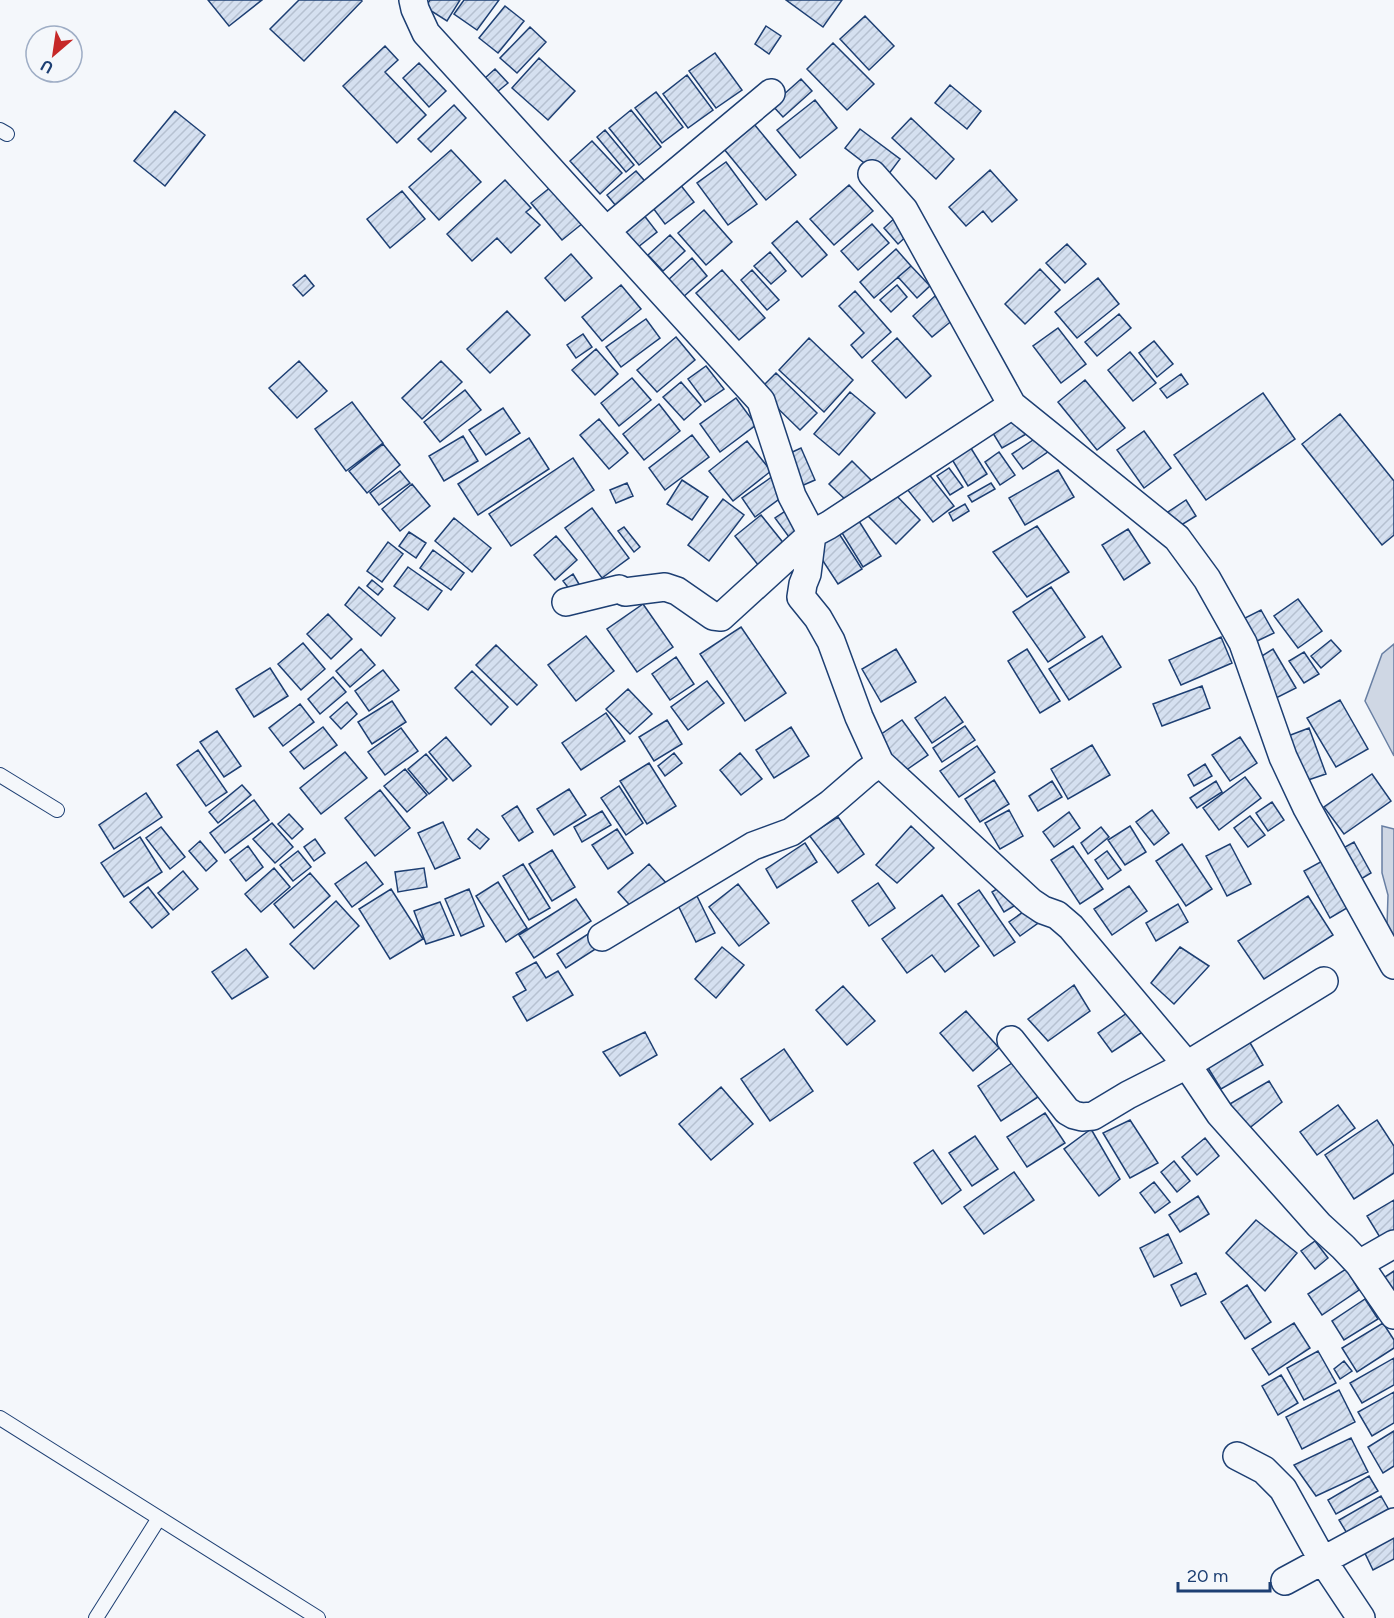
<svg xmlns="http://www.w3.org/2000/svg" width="1394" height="1618" font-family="Figtree,sans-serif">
<defs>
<pattern id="building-hatch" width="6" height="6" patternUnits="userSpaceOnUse" patternTransform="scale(1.5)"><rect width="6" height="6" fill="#d5e0f0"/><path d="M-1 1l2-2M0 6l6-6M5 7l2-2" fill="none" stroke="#b6c1d1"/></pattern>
</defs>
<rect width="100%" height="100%" fill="#f4f7fb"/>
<!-- water -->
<path fill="#cfd7e4" stroke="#687fa3" stroke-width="1.5" d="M1394 644V756L1365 701 1382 654Z
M1382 826 1394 829V937L1387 926 1388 895 1382 873Z"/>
<!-- building -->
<path fill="url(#building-hatch)" stroke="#1d3f73" stroke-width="1.5" d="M208 0H262L229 26Z
M299 0H361L362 1 304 61 270 29Z
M430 0H460L447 21 425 7Z
M464 0H499L477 30 454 14Z
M786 0H842L823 27Z
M505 6 524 21 498 53 479 38Z
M865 16 894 46 869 70 840 39Z
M766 26 781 36 769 54 755 44Z
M530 27 546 42 517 73 500 58Z
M833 43 874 84 847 110 807 69Z
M385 46 398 60 385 72 426 115 397 143 343 86Z
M715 53 742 90 716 108 689 71Z
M539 58 575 91 548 120 512 88Z
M419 63 446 91 429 107 403 78Z
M495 69 508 83 497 92 485 78Z
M687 75 713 110 688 128 663 94Z
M801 79 812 91 783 117 772 105Z
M950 85 981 111 967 129 935 103Z
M656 92 683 127 662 143 635 108Z
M815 100 837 128 800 158 777 130Z
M454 105 466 118 431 152 418 139Z
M631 110 661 147 639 165 609 128Z
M175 111 205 135 165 186 134 161Z
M911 118 954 159 936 179 892 138Z
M754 124 796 175 766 200 724 149Z
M860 129 900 159 885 179 845 148Z
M605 130 634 165 626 172 597 137Z
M592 141 622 173 600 194 570 161Z
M451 150 481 182 439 220 409 187Z
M726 162 757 204 728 225 697 183Z
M990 170 1017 200 992 222 983 211 966 226 949 207Z
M636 171 650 187 621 212 607 195Z
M505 180 531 208 526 212 540 225 511 253 497 238 472 261 447 234Z
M557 182 588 219 562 240 531 203Z
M679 183 694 202 665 224 650 204Z
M849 185 873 211 834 245 810 219Z
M402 191 425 219 390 248 367 219Z
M704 210 732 242 706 265 678 233Z
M643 214 657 232 633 251 618 232Z
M898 215 912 231 898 244 884 228Z
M797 221 827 255 802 277 772 243Z
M872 224 889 243 858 270 841 251Z
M670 235 685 251 663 271 648 255Z
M1067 244 1086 264 1065 283 1046 263Z
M896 249 911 266 874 298 860 282Z
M770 252 786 271 771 284 754 266Z
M571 254 592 278 565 301 545 278Z
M692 258 707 276 682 298 667 281Z
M911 266 930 286 917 298 898 277Z
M1040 269 1060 290 1025 324 1005 304Z
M722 270 765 318 739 340 696 293Z
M752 270 779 300 767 310 741 280Z
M305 275 314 286 303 296 293 285Z
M1098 278 1119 304 1077 338 1055 312Z
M621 285 641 309 602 341 582 317Z
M897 285 907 297 891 312 880 300Z
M855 291 891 332 862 358 851 345 864 333 839 306Z
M935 296 954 319 932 337 913 316Z
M507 311 530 335 490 373 467 349Z
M1119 314 1131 328 1097 356 1085 342Z
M646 319 660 338 621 367 606 347Z
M1058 328 1086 364 1061 383 1033 346Z
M583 334 592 347 576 358 567 345Z
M676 337 695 360 657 392 637 370Z
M809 338 853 380 824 412 779 370Z
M897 338 931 376 906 398 872 361Z
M1154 341 1173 364 1157 377 1139 353Z
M596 349 618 374 595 395 572 370Z
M1130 352 1156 383 1133 401 1108 370Z
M299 361 327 391 297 418 269 388Z
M441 361 462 382 422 419 402 398Z
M706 366 724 389 705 402 688 379Z
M776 373 817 413 800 430 759 390Z
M1181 374 1188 384 1167 398 1160 389Z
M632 378 651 400 619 426 601 403Z
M1085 380 1125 428 1097 450 1058 402Z
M681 382 701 405 684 420 663 397Z
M465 390 481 410 440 442 424 422Z
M850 392 875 413 839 455 814 434Z
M1263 393 1295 439 1206 500 1174 455Z
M736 398 756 425 720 452 700 424Z
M352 402 383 443 346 471 315 429Z
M659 404 680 431 644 460 623 434Z
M503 408 520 433 486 455 469 430Z
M1014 410 1028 433 1002 448 988 425Z
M1340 414 1394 481V535L1382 545 1302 444Z
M599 419 628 453 609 469 580 435Z
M1144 431 1171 468 1144 488 1117 450Z
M1042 434 1052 449 1023 469 1012 454Z
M692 435 709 457 665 490 649 468Z
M463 436 478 461 444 481 429 456Z
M529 438 549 469 478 515 458 484Z
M747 441 771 471 733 501 709 471Z
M383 444 400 465 367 493 349 471Z
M969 445 987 474 968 486 950 456Z
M801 448 815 480 799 487 786 455Z
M999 452 1015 475 1000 485 985 462Z
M573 458 594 490 511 546 489 514Z
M852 461 871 480 849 503 829 484Z
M949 468 963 487 950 495 937 476Z
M1058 470 1074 497 1025 525 1009 498Z
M400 471 410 483 379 505 370 493Z
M928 473 954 506 933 522 907 489Z
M773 476 786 494 755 517 742 498Z
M682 480 708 497 692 520 667 504Z
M627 483 633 496 616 503 610 490Z
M991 483 995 489 972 502 968 496Z
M412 484 430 506 400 531 382 509Z
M893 492 920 520 896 544 868 516Z
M723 499 744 515 709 561 688 545Z
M1186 500 1196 516 1178 527 1168 512Z
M965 504 969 511 953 521 949 513Z
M592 508 629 558 602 578 565 528Z
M790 508 804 526 789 537 775 518Z
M761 515 789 550 763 571 735 536Z
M454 518 491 548 472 572 435 541Z
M857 518 881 556 863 567 839 528Z
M1037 526 1069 572 1027 597 993 552Z
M624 527 640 547 634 552 618 531Z
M836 529 862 569 838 584 812 544Z
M1128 529 1150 563 1124 580 1102 545Z
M409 532 426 543 416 558 399 546Z
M556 536 577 560 555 580 534 555Z
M388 542 403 554 382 582 367 571Z
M433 550 464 573 451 590 420 568Z
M408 567 442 591 428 610 394 586Z
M573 574 579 584 570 590 563 581Z
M372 580 383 589 378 595 367 586Z
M359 587 395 618 381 636 345 605Z
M1051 587 1085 637 1048 662 1013 612Z
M1298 599 1322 631 1298 648 1274 616Z
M643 604 673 647 637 672 607 629Z
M1261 610 1274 633 1253 643 1241 620Z
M328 614 352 639 331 659 307 634Z
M741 627 786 693 745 721 700 654Z
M586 636 614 671 576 701 548 665Z
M1102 636 1121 667 1069 700 1049 669Z
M1221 637 1232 663 1181 685 1169 660Z
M1331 640 1341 651 1321 668 1311 656Z
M303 643 325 669 301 690 278 664Z
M496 645 537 685 517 705 476 665Z
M361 649 375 665 350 687 336 671Z
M896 649 916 682 881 702 862 669Z
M1027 649 1060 701 1040 713 1008 661Z
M1273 649 1296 688 1276 698 1254 661Z
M1304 652 1319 674 1304 683 1289 661Z
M676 657 694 684 670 700 652 674Z
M270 668 288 696 254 717 236 689Z
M383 670 399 690 369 711 355 691Z
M472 671 508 707 491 725 455 688Z
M333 677 346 692 320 714 308 699Z
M707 681 724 703 688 730 671 707Z
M1202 686 1210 708 1162 726 1153 704Z
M628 689 652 714 630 734 606 709Z
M945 697 963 722 932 743 915 718Z
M1340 700 1368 749 1336 767 1307 718Z
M392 701 406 722 372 744 358 722Z
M347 702 357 714 341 729 330 717Z
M300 704 314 722 283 746 269 728Z
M606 713 625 741 581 770 562 743Z
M667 720 682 744 654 761 639 737Z
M902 720 928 755 902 773 877 737Z
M965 726 975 740 942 762 933 748Z
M323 727 337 745 304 769 290 752Z
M791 727 809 756 774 778 756 750Z
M401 728 418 751 385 775 368 752Z
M1309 728 1326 774 1305 781 1288 736Z
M217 731 241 766 224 777 200 742Z
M446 737 471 766 453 781 429 752Z
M1240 737 1257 763 1230 781 1212 755Z
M1092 745 1110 775 1068 799 1051 769Z
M977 746 995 772 959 797 940 771Z
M198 750 227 792 206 806 177 765Z
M345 752 367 778 321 814 300 788Z
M674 753 682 763 665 776 658 766Z
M740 753 762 779 741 795 720 770Z
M426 754 447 779 429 794 408 769Z
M649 763 676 806 647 824 620 781Z
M1205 764 1212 776 1194 786 1188 775Z
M405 769 427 795 407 812 384 786Z
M1372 774 1391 801 1344 834 1324 807Z
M1245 777 1261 798 1219 830 1203 808Z
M994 780 1009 804 980 822 965 799Z
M1052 781 1062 797 1038 811 1029 796Z
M1216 781 1222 792 1197 808 1190 798Z
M242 785 251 795 218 823 209 812Z
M619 786 643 823 626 835 601 798Z
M569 789 586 815 554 835 537 809Z
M380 790 410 828 375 856 345 818Z
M146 793 162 817 114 849 99 825Z
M254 800 269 820 225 853 210 833Z
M1272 802 1284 820 1268 831 1256 813Z
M517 806 533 832 519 841 502 816Z
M1009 810 1023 836 1000 849 985 823Z
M1152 810 1169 833 1154 845 1136 822Z
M602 811 611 825 582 842 574 827Z
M1069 812 1080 828 1054 847 1043 832Z
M289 814 303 829 292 839 278 824Z
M1250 816 1265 835 1248 847 1234 828Z
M838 817 864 854 838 873 809 835Z
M443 822 460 858 435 869 418 833Z
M272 823 293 847 275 863 253 839Z
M911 826 934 848 897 883 876 865Z
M1130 826 1146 852 1125 865 1108 840Z
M161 827 185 857 170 869 146 838Z
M1101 827 1109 837 1088 854 1081 843Z
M477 829 489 839 480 849 468 839Z
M617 829 633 853 608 869 592 845Z
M140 837 162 872 124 897 101 863Z
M315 839 325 853 314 861 304 847Z
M200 841 217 861 206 871 189 851Z
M1354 842 1371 873 1356 882 1338 851Z
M805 843 817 862 777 888 766 869Z
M1182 844 1212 889 1186 906 1156 861Z
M1230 844 1251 884 1227 896 1206 856Z
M248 846 263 867 246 881 230 860Z
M1073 846 1103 889 1080 904 1051 860Z
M552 850 575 887 552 901 529 864Z
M298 851 311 867 293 881 280 865Z
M1107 851 1121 870 1108 879 1095 860Z
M1326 859 1352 905 1330 918 1304 871Z
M366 862 383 884 352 907 335 884Z
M523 864 550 908 529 920 503 876Z
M649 864 667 884 636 912 618 892Z
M274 868 290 887 261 912 245 894Z
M424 868 427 887 398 892 395 872Z
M183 871 198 889 173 910 158 893Z
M310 873 330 896 294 928 274 904Z
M498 882 527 928 506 942 476 896Z
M1008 882 1019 903 1004 912 992 892Z
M878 883 895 908 869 926 852 901Z
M738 884 769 923 739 946 709 907Z
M1129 886 1147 911 1112 935 1094 909Z
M148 887 169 914 152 928 130 902Z
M391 889 423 939 390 959 359 909Z
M469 889 484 926 461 936 445 899Z
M979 890 1015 942 994 956 958 904Z
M695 892 715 933 696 942 676 901Z
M942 895 979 946 945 972 932 955 907 973 882 939Z
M1308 896 1333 935 1264 979 1238 941Z
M576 899 591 921 534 958 519 935Z
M336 901 359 926 314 969 290 944Z
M440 902 454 935 426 944 414 911Z
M1178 904 1188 922 1156 941 1146 923Z
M1030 907 1041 921 1020 936 1009 922Z
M588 934 597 948 566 968 557 954Z
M722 947 744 965 716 998 695 979Z
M1180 947 1209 966 1174 1004 1151 983Z
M246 949 268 977 232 999 212 972Z
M536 962 546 978 558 971 573 995 527 1021 513 997 526 990 516 973Z
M1074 985 1090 1011 1048 1041 1028 1019Z
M843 986 875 1021 847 1045 816 1010Z
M966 1011 999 1048 973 1071 940 1033Z
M1130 1011 1144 1031 1112 1052 1098 1033Z
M645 1032 657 1055 620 1076 603 1052Z
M1249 1041 1263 1065 1221 1089 1207 1066Z
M784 1049 813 1091 770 1121 741 1079Z
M1015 1061 1038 1097 1001 1121 978 1086Z
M1269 1081 1282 1102 1242 1134 1223 1108Z
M721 1087 753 1124 711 1160 679 1124Z
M1338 1105 1355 1128 1317 1155 1300 1132Z
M1045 1113 1065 1143 1027 1167 1007 1137Z
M1130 1120 1158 1163 1130 1178 1103 1133Z
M1377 1120 1394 1146V1173L1354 1199 1325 1155Z
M1091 1129 1120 1179 1099 1196 1064 1149Z
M975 1136 998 1169 972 1186 949 1153Z
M1205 1138 1219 1156 1197 1175 1182 1157Z
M933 1150 961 1190 942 1204 914 1163Z
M1174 1161 1190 1181 1177 1192 1161 1172Z
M1014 1172 1034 1200 984 1234 964 1207Z
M1154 1182 1170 1202 1155 1213 1140 1193Z
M1198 1196 1209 1214 1180 1232 1169 1215Z
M1394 1200V1238L1384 1244 1367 1216Z
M1256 1220 1297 1253 1265 1291 1226 1253Z
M1168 1234 1182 1263 1154 1277 1140 1248Z
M1315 1241 1328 1258 1315 1269 1301 1251Z
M1346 1269 1359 1290 1322 1315 1308 1294Z
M1394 1271V1296L1382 1279Z
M1196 1273 1206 1294 1181 1306 1171 1285Z
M1247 1285 1271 1322 1245 1339 1221 1302Z
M1365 1299 1378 1319 1344 1340 1332 1321Z
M1294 1323 1310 1348 1269 1375 1252 1349Z
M1383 1323 1394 1340V1348L1357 1372 1342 1348Z
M1318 1351 1336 1383 1304 1400 1287 1368Z
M1394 1358V1385L1362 1403 1350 1383Z
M1344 1361 1352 1371 1340 1379 1334 1369Z
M1281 1375 1298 1403 1278 1415 1262 1386Z
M1339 1390 1355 1422 1302 1449 1286 1417Z
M1394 1392V1423L1372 1436 1358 1412Z
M1394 1431V1466L1383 1473 1368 1447Z
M1351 1438 1368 1472 1316 1496 1294 1465Z
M1369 1476 1378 1491 1336 1514 1328 1500Z
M1381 1496 1393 1517 1351 1540 1339 1520Z
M1394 1529V1559L1373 1570 1361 1545Z"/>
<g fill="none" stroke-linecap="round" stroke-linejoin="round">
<defs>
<path id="service" d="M0 130 7 134
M0 775 57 810
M0 1418 318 1618
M96 1618 159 1518"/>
<path id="minor" d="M413 0 415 9 426 33 761 401 792 496 812 534 829 525 1012 405
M872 174 904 210 1012 405 1177 538 1207 579 1243 643 1283 757 1307 808 1394 965
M607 230 771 93
M566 602 619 589 625 592 665 587 677 591 713 616 721 617 812 534
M880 763 1031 902 1043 910 1057 915 1071 927 1187 1065 1324 981
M602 937 753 846 791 832 830 804 867 772 880 763 859 717 831 641 818 618 801 597 803 584 807 574 812 534
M1011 1040 1067 1111 1074 1115 1082 1117 1093 1116 1128 1095 1187 1065 1220 1114 1319 1225 1343 1247 1359 1264 1394 1315
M1359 1264 1394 1244
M1237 1456 1264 1470 1283 1489 1323 1561 1361 1618
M1285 1581 1394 1522"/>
</defs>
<!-- service casing -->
<use href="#service" stroke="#1d3f73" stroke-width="16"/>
<!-- minor casing -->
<use href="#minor" stroke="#1d3f73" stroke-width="30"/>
<!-- service -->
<use href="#service" stroke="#f4f7fb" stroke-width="14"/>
<!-- minor -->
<use href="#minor" stroke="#f4f7fb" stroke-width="27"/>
</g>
<!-- north arrow -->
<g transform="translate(54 54) rotate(209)"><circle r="28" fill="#f4f7fb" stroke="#9eadc5" stroke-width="1.5"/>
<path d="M0-4.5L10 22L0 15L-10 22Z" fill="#c62828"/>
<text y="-9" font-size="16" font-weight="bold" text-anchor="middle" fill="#1d3f73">U</text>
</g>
<!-- scale -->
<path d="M1178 1582v9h92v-9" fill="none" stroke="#1d3f73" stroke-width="3"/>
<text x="1187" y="1582" font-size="18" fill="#1d3f73" stroke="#f4f7fb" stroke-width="4.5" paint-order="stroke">20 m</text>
</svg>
